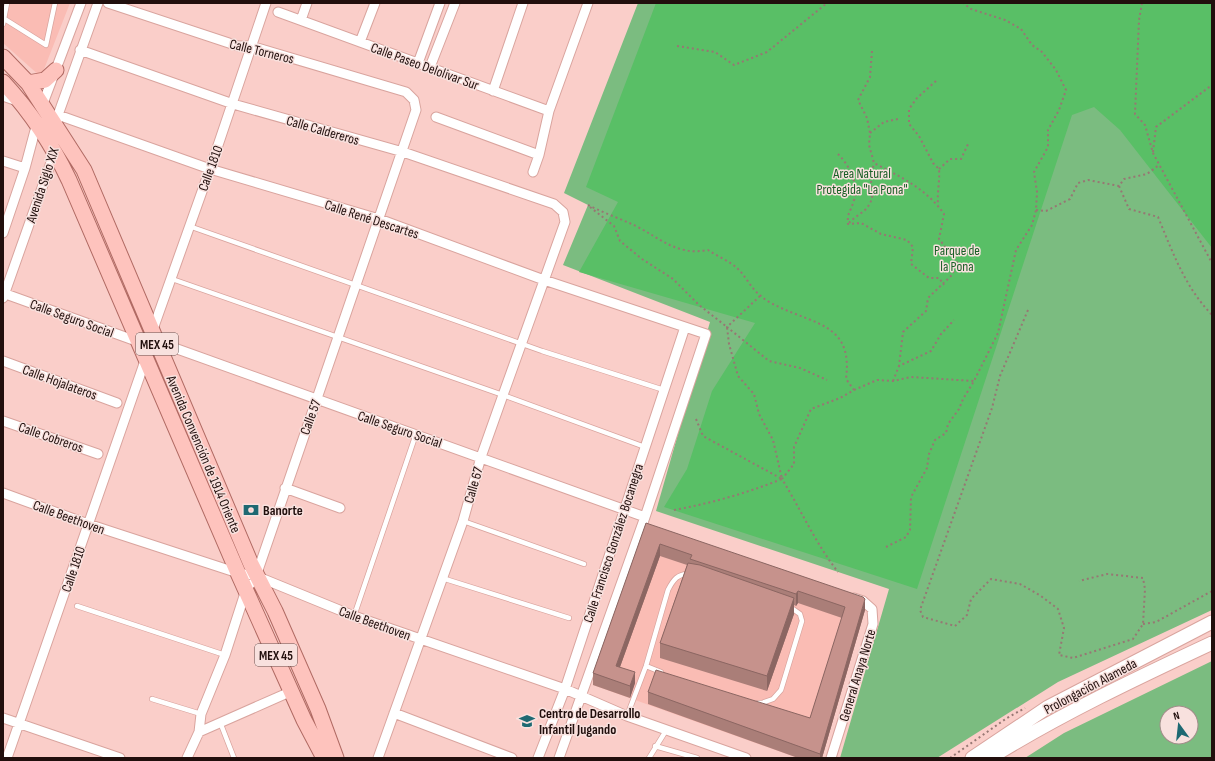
<svg xmlns="http://www.w3.org/2000/svg" width="1215" height="761" font-family="'Sofia Sans Condensed',sans-serif">
<rect width="100%" height="100%" fill="#facec9"/>
<!-- built -->
<path fill="#fabcb4" d="M3 3H70L41 77 3 43Z
M646 535 865 609 822 758H798L593 685Z"/>
<!-- green -->
<path fill="#7bbc80" fill-rule="evenodd" d="M638 3H1212V610L1058 682 937 758H840L889 589 656 511 710 322 563 265 588 205 564 193Z
M1212 661V758H1025L1064 733ZM1167 713H1191V737H1167Z"/>
<!-- forest -->
<path fill="#59bf66" d="M656 3H1212V248L1120 130 1094 107 1072 115 917 589 664 507 687 469 712 391 755 323 579 272 618 202 586 187Z"/>
<g fill="none" stroke-linecap="round" stroke-linejoin="round">
<defs>
<path id="lane" d="M3 18 46 45 55 3
M3 24 7 3
M189 226 542 351 664 390
M172 279 503 395 645 447
M463 521 584 564
M442 578 569 618
M77 606 225 655
M354 616 416 434
M646 666 661 672
M152 699 201 714
M758 703H762L773 699 781 690 802 621 800 614 790 607
M627 716 646 666 668 590C673 580 678 573 690 574
M220 722 234 758
M655 746 697 758
M649 758 667 729"/>
<path id="street" d="M108 3 238 46H251L406 92 414 100 416 110 256 576 246 590 225 655 201 714 199 732 187 758
M278 12 549 111
M301 20 307 3
M360 42 375 3
M80 50 233 104 403 152 554 204 563 212 565 222 503 395 481 457 463 521 378 758
M418 63 440 3
M430 67 455 3
M493 91 523 3
M3 96 17 101
M42 106 81 3
M58 115 210 169 379 219 544 280 706 334 645 517 559 758
M436 117 539 155
M57 121 58 115 98 3
M3 161 25 168
M533 172 539 155 549 111 588 3
M3 233 25 168 37 123
M3 293 139 342
M3 298 55 151
M152 332 210 169 266 3
M155 341 645 517
M3 361 117 403
M3 421 98 454
M285 488 340 508
M3 493 88 524 238 573 256 576 354 616 565 689 627 716 746 758
M394 713 512 758
M3 718 120 758
M199 732 292 691
M7 758 146 358
M538 758 565 689 685 327
M831 758 873 624 872 609 863 601 854 598"/>
<path id="secondary" d="M972 758 1048 707 1212 622
M990 758C1061 714 1137 678 1212 643"/>
<path id="primary" d="M3 57 28 83 84 170 251 564 275 611 318 709 336 758
M3 82C30 111 52 144 69 180L238 573 304 720 324 758
M28 83 45 80 56 70"/>
</defs>
<!-- lane casing -->
<use href="#lane" stroke="#d9a49e" stroke-width="6"/>
<!-- street casing -->
<use href="#street" stroke="#d9a49e" stroke-width="11"/>
<!-- secondary casing -->
<use href="#secondary" stroke="#d9a49e" stroke-width="15"/>
<!-- primary casing -->
<use href="#primary" stroke="#b06a63" stroke-width="17"/>
<!-- path -->
<path stroke="#977773" stroke-width="2" stroke-dasharray="2 3" stroke-linecap="butt" d="M1142 3 1139 20 1135 114 1145 125 1153 153 1212 263
M677 46 715 52 734 65 767 52 827 3
M872 51 870 77 858 100 867 118 870 133 869 145 874 163C899 176 927 189 944 214L939 239 957 262 952 275 928 298 926 311 903 332 899 366
M936 81 917 98 909 109V124L919 136 933 163 939 169C940 181 937 192 938 205
M870 133 884 122 898 119
M1153 152 1156 127 1212 85
M838 154C850 166 860 186 853 203 850 213 847 213 848 224L861 223 881 234 907 240 913 247 911 264 929 278H939L944 285
M939 169 950 159H961L969 142
M1119 186 1129 209 1158 217C1173 253 1185 287 1212 315
M588 205C604 213 621 219 636 226 661 239 678 256 708 250 717 256 729 261 737 268 746 276 751 289 761 296 766 301 773 304 779 307 817 325 853 325 846 379L854 390 840 398 811 409 794 447V464L782 479C801 510 816 544 838 572
M590 207 614 226 620 241 642 259 673 279 699 305 727 327 729 344 738 376 754 394 759 414 773 440 782 479
M1036 210 1046 211 1070 199 1078 183 1088 180 1119 186 1124 179 1147 174 1159 165
M849 223C854 217 861 214 866 209 876 197 871 191 871 179 871 173 873 168 874 163
M760 296 727 327 769 361 800 368 827 380
M1028 310 1000 376 992 408 920 610 923 617 955 626 967 615 971 599 991 579 1020 584 1041 596 1058 609 1064 628 1059 655 1073 658 1133 639 1143 624 1145 589 1143 578 1107 574 1079 581
M893 381 899 366 931 351 941 334 954 320
M854 390 877 380 893 381 911 377 974 381
M696 419 703 436 782 479
M674 510C712 503 747 493 782 479
M886 547 906 537 910 530 911 497 927 468 929 454 935 440 946 433 948 424 959 409 963 399 974 381 998 333 1016 250 1032 225 1036 210 1037 192 1034 172 1048 147V130L1059 110 1066 90 1056 70 1042 52 1032 45 1021 29 1005 20 971 9 963 3
M1143 624 1156 622 1212 591
M950 758 1007 718 1025 708"/>
<!-- lane -->
<use href="#lane" stroke="#fff" stroke-width="4.5"/>
<!-- street -->
<use href="#street" stroke="#fff" stroke-width="9"/>
<!-- secondary -->
<use href="#secondary" stroke="#fff" stroke-width="13"/>
<!-- primary -->
<use href="#primary" stroke="#fec3bd" stroke-width="15"/>
</g>
<!-- wall -->
<path fill="#aa7e78" d="M646 523 865 610 822 758H798L648 704V692L810 718 842 618 798 603 796 606 794 605V614L767 691 660 658V643L687 565 660 556 620 667 635 683 630 698 593 685V673Z"/>
<!-- shaded-wall -->
<path fill="#8b6662" d="M660 544V556L616 678V666Z
M798 591V603L796 606V594Z
M794 598V614L767 691V676Z
M865 599V610L822 758H820V754Z
M635 672V683L630 698V686Z"/>
<!-- building -->
<path fill="#c6928c" stroke="#8b6662" d="M646 523 863 597 865 599 820 754 648 692 656 670 810 718 845 607 798 591 796 594 690 559 692 555 660 544 616 666 635 672 630 686 593 673Z
M688 563 700 565 794 598 767 676 660 643Z"/>
<!-- icons -->
<defs>
<symbol id="bank-bare" viewBox="-9 -9 18 18"><path d="M-6-4H6V4H-6ZM0-2.3a2.3 2.3 0 1 0 0 4.6a2.3 2.3 0 1 0 0-4.6Z" fill="#1e6972" stroke="#f8e1de" stroke-width="2.5" paint-order="stroke"/></symbol>
<symbol id="school-bare" viewBox="-9 -9 18 18"><path d="M0-5L7-2L0 1L-7-2ZM-4 1L0 2.5L4 1V4Q0 6-4 4Z" fill="#1e6972" stroke="#f8e1de" stroke-width="2.5" paint-order="stroke"/></symbol>
</defs>
<g fill-rule="evenodd">
<use href="#bank-bare" x="240" y="499" width="22" height="22"/>
<use href="#school-bare" x="516" y="710" width="22" height="22"/>
</g>
<g text-anchor="middle" stroke-width="3" stroke-linejoin="round" paint-order="stroke">
<!-- shield labels -->
<g fill="#f8e1de" stroke="#624e4c" stroke-width="1">
<rect x="136" y="333" width="42" height="22" rx="3"/>
<rect x="255" y="644" width="42" height="22" rx="3"/>
</g>
<g font-size="13" font-weight="bold" fill="#210f0d">
<text x="157" y="349">MEX 45</text>
<text x="276" y="660">MEX 45</text>
</g>
<!-- street labels -->
<g font-size="14" fill="#210f0d" stroke="#f8e1de">
<text transform="translate(262 51) rotate(14)" y="5">Calle Torneros</text>
<text transform="translate(425 66) rotate(20)" y="5">Calle Paseo Delolivar Sur</text>
<text transform="translate(323 130) rotate(16)" y="5">Calle Caldereros</text>
<text transform="translate(210 168) rotate(-70)" y="5">Calle 1810</text>
<text transform="translate(42 185) rotate(-72)" y="5">Avenida Siglo XIX</text>
<text transform="translate(372 219) rotate(18)" y="5">Calle René Descartes</text>
<text transform="translate(72 318) rotate(20)" y="5">Calle Seguro Social</text>
<text transform="translate(60 382) rotate(20)" y="5">Calle Hojalateros</text>
<text transform="translate(310 417) rotate(-70)" y="5">Calle 57</text>
<text transform="translate(400 429) rotate(19)" y="5">Calle Seguro Social</text>
<text transform="translate(51 437) rotate(19)" y="5">Calle Cobreros</text>
<text transform="translate(204 454) rotate(67)" y="5">Avenida Convención de 1914 Oriente</text>
<text transform="translate(473 485) rotate(-74)" y="5">Calle 67</text>
<text transform="translate(69 517) rotate(20)" y="5">Calle Beethoven</text>
<text transform="translate(613 543) rotate(-72)" y="5">Calle Francisco González Bocanegra</text>
<text transform="translate(73 569) rotate(-71)" y="5">Calle 1810</text>
<text transform="translate(375 623) rotate(20)" y="5">Calle Beethoven</text>
<text transform="translate(857 675) rotate(-73)" y="5">General Anaya Norte</text>
<text transform="translate(1090 686) rotate(-28)" y="5">Prolongación Alameda</text>
</g>
<!-- park labels -->
<g font-size="14" fill="#195f26" stroke="#f8e1de">
<text x="862" y="178">Area Natural<tspan x="862" dy="16">Protegida "La Pona"</tspan></text>
<text x="957" y="255">Parque de<tspan x="957" dy="16">la Pona</tspan></text>
</g>
<!-- poi labels -->
<g font-size="14" font-weight="bold" fill="#210f0d" stroke="#f8e1de" text-anchor="start">
<text x="263" y="515">Banorte</text>
<text x="539" y="718">Centro de Desarrollo<tspan x="539" dy="16">Infantil Jugando</tspan></text>
</g>
</g>
<!-- border -->
<rect width="1215" height="761" fill="none" stroke="#210f0d" stroke-width="8"/>
<!-- north arrow -->
<g transform="translate(1179 725) rotate(345)"><circle r="19" fill="#f8e1de" stroke="#a28d8a"/>
<path d="M0-3L7 15L0 10L-7 15Z" fill="#1e6972"/>
<text y="-6" font-size="11" font-weight="bold" text-anchor="middle" fill="#210f0d">N</text>
</g>
</svg>
